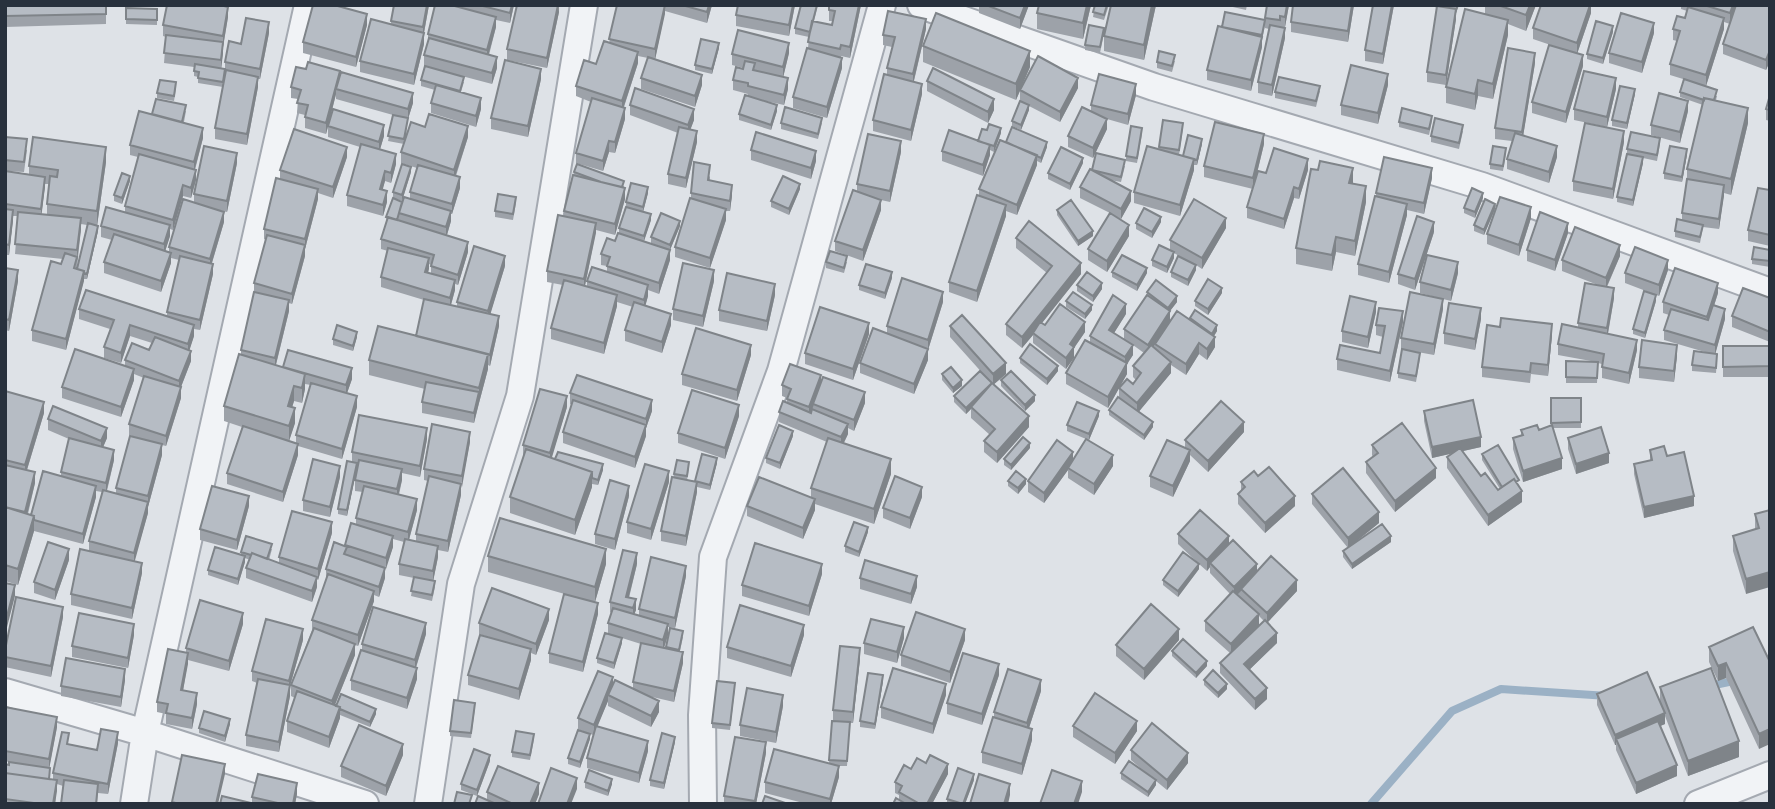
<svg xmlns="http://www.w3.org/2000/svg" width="1775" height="809" font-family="Figtree,sans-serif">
<rect width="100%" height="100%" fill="#dee2e7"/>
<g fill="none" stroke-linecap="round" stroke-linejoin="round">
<!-- stream -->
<path stroke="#9bb1c5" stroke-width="8" d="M1710 686 1738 680
M1371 804 1452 711 1501 689 1608 696"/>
<defs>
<path id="minor" d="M921 5 1154 87 1482 186 1770 292
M5 692 145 733 365 804
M134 804 145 733 308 5
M428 804 461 584 520 396 584 5
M703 804 702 715 713 557 781 371 882 5
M1698 804 1770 775"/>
</defs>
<!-- minor casing -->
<use href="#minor" stroke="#a4a9b1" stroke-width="30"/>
<!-- minor -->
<use href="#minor" stroke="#f1f3f6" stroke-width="26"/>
</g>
<!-- wall -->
<path fill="#9da2a9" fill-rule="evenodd" d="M5 5H106V24L5 27Z
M429 5 424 33V44L414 85 360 72V61L391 24V21Z
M435 5H514L510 23 496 20V27L489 55 497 68 492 84 424 66V55L428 43V34Z
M559 5V12L547 68 507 60V49Z
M617 5H712L707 23 665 11 655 59 702 85 695 107 641 89V78L648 58 638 56V63L624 107 625 119 615 153 609 152 603 171 576 163V153L591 102 576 96V86L596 64 609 43Z
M795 5 789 36 736 26V15Z
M801 5H818L814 21 832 25V21H829V5H861L850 58 841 56 842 68 827 118 793 108V97L808 48 809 37 795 34V28Z
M979 5H1029L1020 29 979 13Z
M1091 5 1083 39 1037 29V13Z
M1095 5H1109L1104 20 1093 17Z
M1111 5H1156L1144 60 1104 51V36Z
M1224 5H1247L1246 10Z
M1267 5H1289L1285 27H1280L1285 38 1272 96 1258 93V82L1269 29 1265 28V18Z
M1354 5 1348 42 1291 32V22Z
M1394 5 1383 64 1365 61V50Z
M1431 5H1459L1456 13V19L1446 85 1427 82V72L1437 8Z
M1485 5H1536L1526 31 1508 24V35L1493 99 1478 96 1475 110 1446 103V87L1485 14Z
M1591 5V13L1577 54 1533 39V28Z
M1681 5H1770V61L1766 70 1723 54V44L1730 24 1724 22V29L1706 86 1670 75V64L1677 41 1673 40V29L1685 18 1687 11 1681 9Z
M126 8 157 9V25L126 24Z
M228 17 223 47 221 68 225 69V62L241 44 269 33 260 79H258V87L247 145 215 139V128L226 73H225L223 87 198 83V77L194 76V67L164 63 166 37 163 36V25Z
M367 25 356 67 303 53V42Z
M1265 25 1262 40V47L1251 91 1207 80V70L1222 27Z
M926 29 914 81 922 94 911 141 873 131V120L887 75V68L892 47 883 45V35Z
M1613 32 1603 64 1587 59V54Z
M1654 33 1642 73 1609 63V53Z
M1104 34 1100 53 1085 50V45Z
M923 46 1030 67 1020 89 1078 88 1060 122 1029 106V110L1021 130 1012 126V121L1020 101V91L1016 100 923 62Z
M719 48 712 74 695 70V65Z
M789 53 783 77 788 89 784 105 756 99 777 111 771 130 739 120V114L748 94 733 90V80L744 68 732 65V54Z
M1175 61 1172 72 1157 68V62Z
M1535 63 1523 136 1557 157 1549 183 1507 169V159L1512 141 1495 139V128Z
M1583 66 1566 123 1532 113V102Z
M340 78 413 103 408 119 405 140 425 127 468 137 456 176 460 188 452 214H451V221L447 235 468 252 458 285 455 284V290L451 305 457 306V302L505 266 490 314 499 326 490 366 488 365V369L479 403 474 423 422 413V402L425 389 369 375V360L416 336 424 300 381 287V277L388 251 381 249V239L387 222 386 217 402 202 410 199V192L417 168 401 163V152L404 144 388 141 393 115 336 99V94L329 122 384 136 380 149 396 164 391 183 385 181 382 190 387 202 383 216 347 206V195L360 147 328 137V127L326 134 305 128V115L297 113 298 99 291 98V87ZM429 264 431 265V274L428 273Z
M541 79 528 137 491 129V118Z
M421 80 464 82 461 92 481 109 476 127 431 113V103L435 90 421 86Z
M927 81 994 110 988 123 927 91Z
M1388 85 1378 124 1341 115V105Z
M176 88 174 101 157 98V93Z
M1616 89 1607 127 1574 120V109Z
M1320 91 1316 107 1275 98V92Z
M1680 92 1717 96 1716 100 1748 123 1731 195 1724 193 1719 229 1703 227 1700 243 1675 237V231L1682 220V213L1687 179V169L1703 105 1680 97Z
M1635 94 1627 129 1612 126V120Z
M1136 95 1128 125 1107 119V129L1093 158 1068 147V136L1091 111V105Z
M1770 95V121L1766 120V109Z
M630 105 694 120 690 130 697 142 686 188 668 184V174L678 133 630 115Z
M186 111 184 122 203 138 195 170 196 180 191 198 183 196 173 230 170 229V236L165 251 169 252V247L194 202V194L237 163 227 212 219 210 224 222 212 263 213 274 200 330 194 329V336L189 350 191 361 181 387V398L166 446 162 445V455L148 507V513L134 561 142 573 132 619 71 605V594L89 551V541L102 492 96 491V497L83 544 34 531 18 585 5 581V391L44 413 27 470 35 483 28 514 31 515 61 476V472L69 439 48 430V419L107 438 103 447 114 460 107 491 116 493V488L149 441 129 435V424L144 378 134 374V380L121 417 62 398V387L125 366V360L149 350 152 343 130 336 121 363 104 358V347L110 329 79 319V309L167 316V312L179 260 171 258V263L161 292 104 273V262L112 240 101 237V226L125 213V206L138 157 130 155V145L152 114Z
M1688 111 1680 143 1651 135V125Z
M1163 120 1183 128 1179 155 1183 156 1202 144 1197 165H1194V170L1180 216 1134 203V192L1159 149Z
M1432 121 1429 135 1399 127V122Z
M781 123H822L818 139 781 129Z
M1463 131 1459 149 1431 142V136Z
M1001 133 994 152 990 150V155L983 176 942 161V151Z
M1142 134 1137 163 1126 161V156Z
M5 137 27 150 24 172 5 171Z
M1006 142 1047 147 1041 163 1037 161V165L1017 215 1006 211V216L977 302 949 292V282L979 196V189Z
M1624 142 1613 199 1573 191V181Z
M1264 144 1255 182 1266 173 1308 170 1299 199 1294 198 1284 229 1247 218V207L1253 189 1204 177V166Z
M1660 144 1657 161 1643 158V163L1633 206 1617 202V197L1627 154V149Z
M751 150 816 161 811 179 751 160Z
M901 152 890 202 881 200V210L863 261 835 251V241L857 192V184Z
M1506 153 1503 171 1490 169V164Z
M1687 154 1682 182 1664 179V173Z
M347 157 333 198 318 193V199L305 249V256L292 304 289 303V311L276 365 283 367 352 379 347 393 357 407 342 459 298 446V455L283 502 227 484V473L242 427 224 421V406L241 354V350L254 294V283L266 240 264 239V229L280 179V170ZM305 384 311 385 296 435V444L289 441 295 423 292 407 294 401 302 403 305 389Z
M106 162 97 226 98 231 87 279H84L66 350 32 341V330L63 259 15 254 18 216H13L9 255H5V171L29 174V166ZM45 184H49L47 204V214H41ZM81 224 87 225 77 268 81 229Z
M1083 163 1070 190 1048 179V173Z
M1125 166 1121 182 1110 180 1131 201 1121 219 1112 215 1129 236 1107 272 1088 260V249L1110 213 1080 198V187L1092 170Z
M411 172 402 201 393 198V192Z
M574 172 624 186 625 199 615 235 596 230 585 286 587 287V281L607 272V266L601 265V254L615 241 619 233V228L626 207V202L648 193 643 212 651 220 644 241 665 248 651 243V237L680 226 670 250V260L659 294 648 290V296L645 306 671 325 662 353 625 341V330L633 307 617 302V306L604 354 551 339V328L563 285 547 282V271L564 217V211Z
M710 176V180L732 195 730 211H726V220L710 268 675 257V247L691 198V193Z
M1432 178 1424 214 1407 210V215L1389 283 1358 275V264L1376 197V193Z
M130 181 122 204 114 201V195Z
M1353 184 1366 202 1355 256 1336 252 1332 271 1296 264V248Z
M800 189 789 215 771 207V201Z
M1770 190V246L1748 241V230Z
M1483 198 1475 218 1464 213V208Z
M516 203 513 220 495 217V211Z
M1495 209 1531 218 1519 256 1487 244V234L1495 210 1484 235 1474 231V225Z
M1057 210 1093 236 1078 246 1057 215Z
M1161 222 1152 238 1136 229V223Z
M1226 228 1202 269 1196 265V270L1188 286 1171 277V272L1195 265 1174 253V258L1167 273 1152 266V260L1170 250V240Z
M1434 232 1415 290 1398 284V274Z
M1568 233 1555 271 1527 261V250Z
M1016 238 1081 274 1042 323 1045 325 1085 332 1074 348 1066 369 1033 343V335L1022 348 1006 335V324L1047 273 1016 248Z
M1770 250V267L1752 264V259Z
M1620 256 1607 287 1614 298 1608 334 1637 350 1629 384 1602 378V364L1598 363 1597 383H1566V361H1591L1558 355V344L1578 327V323L1598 285 1562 271V260Z
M826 262H847L844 273 826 268Z
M5 268 18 281 9 331 5 330Z
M1668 270 1659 296 1625 283V273Z
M1112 272 1147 273 1137 291 1112 277Z
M1458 273 1451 301 1443 299V309L1434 355 1401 349V338L1439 298 1420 293V282Z
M892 278 885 299 859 290V285Z
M714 281 703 327 673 320V309Z
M1077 285 1102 289 1093 302 1077 291Z
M1147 292 1177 302 1170 311V321L1190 319 1217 331 1214 336 1215 347 1207 360 1199 354 1186 375 1171 365V373L1139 411 1153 427 1144 440 1109 415V410L1119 397V388L1108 408 1066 384V373L1090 342V336L1126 314 1114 333 1124 339V329L1147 296ZM1133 345 1144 353 1133 366V377L1136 380 1133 384 1119 388 1127 374V364L1133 355Z
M1222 293 1208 315 1195 306V301Z
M1718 293 1714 306 1725 319 1715 354 1717 359 1716 373 1692 371V365L1705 352 1664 340V330L1669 315 1663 313V302Z
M775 295 767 331 719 321V310Z
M1770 298V342L1732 327V316Z
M1066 301 1092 310 1085 319 1066 307Z
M1656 301 1645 338 1633 334V329Z
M943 302 928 350V360L914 394 860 373V363L887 333V326Z
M1376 312 1368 348 1342 342V331Z
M1481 319 1475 350 1444 344V333Z
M1403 322 1390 382 1337 370V359L1380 353 1383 337 1376 335V325Z
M950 326 1006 374 993 385 1029 427 997 463 984 452V441L990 435 971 418V409L966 414 954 402V396L985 376 950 337Z
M869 334 853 380 805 364V353Z
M1552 335 1548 376 1531 374 1530 383 1482 377V367Z
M357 337 353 351 333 345V339Z
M1723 346H1770V377H1723Z
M751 355 737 401 682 385V374Z
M1677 356 1674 382 1639 378V367Z
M1020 358 1058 371 1047 385 1020 363Z
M1420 358 1416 382 1398 378V373Z
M942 374 962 386 953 393 942 380Z
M1001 380 1035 401 1025 411 1001 386Z
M821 384 865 403 854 431 848 428V434L844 443 891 474 874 524 815 504V510L803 539 747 516V506L811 498V488L827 442 779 422V412L787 403V398L782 396V385Z
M570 393 652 411 646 428V436L635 468 563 443V432L572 405 570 404Z
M1551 398H1581V428H1553L1562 469 1523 482 1513 449V438L1521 435V430H1539L1551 426Z
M567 407 551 458 603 470 598 485 592 484V487L575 535 510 513V497L524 456H523V445Z
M1424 411 1481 447 1463 451 1481 476 1498 490 1500 489 1482 460V454L1519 485 1522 502 1488 526 1447 468V457L1453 453 1432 458 1424 421Z
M739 416 725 459 678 443V433Z
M1099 416 1089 440 1113 466 1094 495 1068 478V470L1044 503 1028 492V481L1073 459 1086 439 1067 431V425Z
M1244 432 1208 472 1190 455V461L1173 497 1150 487V476L1185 448V440Z
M793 436 780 469 766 463V458Z
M1568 438 1609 463 1576 474 1568 449Z
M427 439 420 477 402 473V480L399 495 417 510 409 540 416 541V534L428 481 424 480V469L470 442 461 487V495L448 552 438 550V557L433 581 435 587 432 601 411 596 414 578 399 575V564L404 542 393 539V547L385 569V578L379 597 374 595V601L358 646 355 645V655L335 705 376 714 370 727 340 715V718L329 748 287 732V721L295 698 291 696V685L312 630V620L326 580V569L345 546 356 525V518L363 492 355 491V480L358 464H357L347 516 338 514V509L352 462V452Z
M1372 445 1436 478 1395 512 1366 473V462L1373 457 1372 455Z
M1030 448 1011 470 1004 465V459Z
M1650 450 1667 456 1694 506 1644 518 1634 474V464L1650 460Z
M717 463 710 490 697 487V492L686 546 661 541V531L674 474 689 468 687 480 695 481Z
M1258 476 1295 506 1265 533 1238 504V494L1241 491V482Z
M340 477 330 517 303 511V500Z
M1008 481 1026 484 1018 494 1008 486Z
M669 482 651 540 627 533V522Z
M1312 494 1379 523 1352 545 1391 542 1352 569 1343 557V551L1348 548 1312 504Z
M629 496 615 550 595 544V534Z
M922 497 910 529 883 518V508Z
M249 506 237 550 200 540V529Z
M1770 510 1746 594 1733 551V536L1755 529V514Z
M868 532 859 557 845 552V546Z
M332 533 318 580 317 579V587L312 602 246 578V568L250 560 245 558V562L238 585 208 575V570L241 555V552L272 549 269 560 279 563V557Z
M1178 534 1229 544 1257 571 1297 591 1268 622 1277 643 1249 670 1267 699 1255 710 1220 673V663L1230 653 1205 631V621L1230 594 1210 573V567L1207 571 1199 564V569L1178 597 1163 585V580L1199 564 1178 544ZM1259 616 1264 621 1247 637 1259 625Z
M488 556 606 564 595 602 598 614 583 672 549 663V653L589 601 488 572Z
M69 560 55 600 34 593V582Z
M637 564 629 598 636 610 634 614 639 615V609L686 576 675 628 668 627V635L664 648H666L670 628 683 637 680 651 683 663 674 702 648 696 659 712 651 727 608 706V701L597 726 648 751 639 783 587 768V758L593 735 578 729V718L613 684 633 689V682L641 644 622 638V643L614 669 597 663V658L608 633V623L611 613 610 612V602Z
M822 574 809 616 742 596V585Z
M860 578 917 587 911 604 860 589Z
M63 617 51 677 5 667V650Z
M549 620 536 655 531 653V660L519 700 468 685V675L489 637 479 634V623Z
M243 624 229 671 188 660 183 691 197 704 192 729 166 724V714L157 712V702L186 653V648Z
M426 634 416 668 417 679 407 709 351 690V680L362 650V644Z
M134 635 128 668 72 657V646Z
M804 635 791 677 727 658V647Z
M904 638 897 663 864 654V643Z
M303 640 290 686V696L279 752 246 746V735L257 683 252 681V671Z
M965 640 950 683 901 666V655Z
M1179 640 1144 680 1116 656V645Z
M1709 647 1770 662 1759 749 1726 678 1718 681 1709 662Z
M1172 651 1207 666 1196 678 1172 656Z
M860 659 853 723 833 721V710Z
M999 675 982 725 947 714V703Z
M125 680 121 707 61 696V686Z
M1204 680 1227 689 1218 698 1204 685Z
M883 681 875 729 860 727V721Z
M1660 687 1739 757 1688 776 1665 716V724L1660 726 1677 776 1636 794 1616 750V745H1615L1597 705V694L1660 701Z
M735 688 730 730 712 728V723Z
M1041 691 1029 728 1032 740 1022 775 982 763V752L994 717V712Z
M946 695 933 734 881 718V707Z
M783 706 776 743 740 736V725Z
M5 707 57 727 49 768 50 779 53 780V773L69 744 97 750 118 743 108 794 98 793 97 804H61L63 786 57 784 55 804H5V764H17L5 761Z
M475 708 471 738 450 736V731Z
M832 721 850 722 847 766H838L839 777 831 804H807L765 793V782L829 763Z
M230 724 225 742 199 733V728Z
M1073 726 1137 731 1115 764 1073 737Z
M534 739 530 760 512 757V752Z
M590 739 580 768 568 764V758Z
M675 742 664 789 650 786V780Z
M1131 750 1188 763 1167 790 1156 781V785L1148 797 1121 779V773H1146L1131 760Z
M766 753 756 804H724V796Z
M403 755 386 796 341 777V766Z
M490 761 477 796 461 790V784Z
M911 769 948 774 932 804H893L899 800V795L895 793V782Z
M974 780 965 804H947V799Z
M585 782 612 784 608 796 585 788Z
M487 792 539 794 535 804H475L487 800Z
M297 794 295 804H220L252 803V797Z"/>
<!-- shaded-wall -->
<path fill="#7f8489" d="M427 5H429L423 38V27Z
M512 5H514L510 23V13Z
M558 5 559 12 547 68V58Z
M665 5V14L655 60V49Z
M709 5H712L707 23V12Z
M793 5H795L789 36V25Z
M859 5H861L850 58V47Z
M1025 5H1029L1020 29V18Z
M1087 5H1091L1083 39V23Z
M1152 5H1156L1144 60V45Z
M1287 5H1289L1285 27V17Z
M1352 5H1354L1348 42V31Z
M1392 5H1394L1383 64V54Z
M1456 5H1459L1456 13V19L1446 85V75L1456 13Z
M1530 5H1536L1526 31V15Z
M1590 5H1591V13L1577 54V43Z
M1733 5H1736L1730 24V13Z
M228 7V17L223 47V36Z
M367 14V25L356 67V57Z
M496 17V27L487 60V50Z
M1724 18V29L1706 86V75Z
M926 19V29L913 84V74Z
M1508 20V35L1493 99V84Z
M269 22V33L260 79V69Z
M1654 23V33L1642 73V62Z
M1613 26V32L1603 64V58Z
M1285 28V38L1272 96V85Z
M424 33V44L414 85V74Z
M1262 37V47L1251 91V80Z
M223 42V53L221 71V60Z
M719 43V48L712 74V69Z
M789 43V53L783 78V67Z
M1770 50V61L1766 70V60Z
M1030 51V67L1016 100V84Z
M638 52V63L622 112V101Z
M1535 53V63L1522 143V132Z
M1583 55V66L1566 123V112Z
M497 57V68L492 84V73Z
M842 58V68L827 118V107Z
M541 69V79L528 137V126Z
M340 71V81L336 89V94L326 134V123Z
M1388 74V85L1378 124V113Z
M702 75V85L695 107V96Z
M258 77V87L247 145V134Z
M788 78V89L784 105V95Z
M1078 78V88L1060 122V112Z
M1616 78V89L1607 127V117Z
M1478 80V96L1475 110V94Z
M922 84V94L911 141V130Z
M1136 84V95L1128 125V114Z
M1635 89V94L1627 129V123Z
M413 93V103L408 119V109Z
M481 98V109L476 127V116Z
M994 99V110L988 123V112Z
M1688 101V111L1680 143V132Z
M777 105V111L771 130V125Z
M1029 105V110L1021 130V125Z
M625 108V119L615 153V142Z
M1748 108V123L1731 195V179Z
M694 109V120L688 136V125Z
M1107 119V129L1093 158V148Z
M384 125V136L379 153V142Z
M468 126V137L454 180V170Z
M203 128V138L194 172V162Z
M1001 128V133L994 152V146Z
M697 131V142L686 188V178Z
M1624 131V142L1613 199V189Z
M1264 134V144L1253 189V178Z
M1202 139V144L1197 165V160Z
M609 141V152L603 171V161Z
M901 141V152L890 202V191Z
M1047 142V147L1041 163V158Z
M990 145V155L983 176V165Z
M1557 146V157L1549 183V172Z
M106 147V162L97 226V211Z
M347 147V157L333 198V187Z
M1687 149V154L1682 182V177Z
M816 151V161L811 179V168Z
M237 153V163L227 212V201Z
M396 154V164L391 183V173Z
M1037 155V165L1017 215V205Z
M1643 157V163L1633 206V200Z
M1083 158V163L1070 190V184Z
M1194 159V170L1180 216V205Z
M1308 159V170L1299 199V189Z
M411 167V172L402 201V195Z
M1353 168V183L1349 199V183Z
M1432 168V178L1424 214V203Z
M196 170V180L191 198V188Z
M385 171V181L380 200V189Z
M130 176V181L122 204V198Z
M45 177V187L41 219V209Z
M460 177V188L452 214V204Z
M800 184V189L789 215V209Z
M183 185V196L173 230V220Z
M732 185V195L730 211V201Z
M1724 185V196L1719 229V219Z
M1366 186V202L1355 256V241Z
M648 187V193L643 212V207Z
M1294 187V198L1284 229V219Z
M625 188V199L615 235V224Z
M318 189V199L305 249V239Z
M387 191V202L383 216V205Z
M1131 191V201L1121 219V209Z
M1483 193V198L1475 218V212Z
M881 200V210L863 261V250Z
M1407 204V215L1389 283V272Z
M1495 204V209L1484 235V230Z
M1006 205V216L977 302V291Z
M1531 207V218L1519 256V245Z
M726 209V220L710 268V258Z
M13 210V221L9 255V245Z
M451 211V221L446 238V227Z
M224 212V222L210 269V259Z
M651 214V220L644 241V236Z
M1161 217V222L1152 238V232Z
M81 218V229L77 261V250Z
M1226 218V228L1202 269V258Z
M680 221V226L670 250V260L659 294V283L670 250V245Z
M1434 222V232L1415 290V279Z
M596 223V233L584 290V279Z
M1568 223V233L1555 271V260Z
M170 225V236L164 255V244Z
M1129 225V236L1107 272V261Z
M98 226V231L87 279V274Z
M1093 231V236L1078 246V241Z
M1336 237V252L1332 271V255Z
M468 242V252L458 285V275Z
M305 245V256L292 304V294Z
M1620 245V256L1606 288V278Z
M1174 252V258L1167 273V267Z
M171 253V263L161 292V281Z
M505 256V266L488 322V311Z
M429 258V269L425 283V272Z
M1668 260V270L1659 296V285Z
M1458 262V273L1451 301V290Z
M1081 263V274L1034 333H1033V335L1022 348V337Z
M213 264V274L200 330V320Z
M1196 265V270L1188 286V280Z
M1147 268V273L1137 291V285Z
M18 270V281L9 331V320Z
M714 270V281L703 327V316Z
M84 271V281L66 350V339Z
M892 272V278L885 299V293Z
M455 280V290L450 308V298Z
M1102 283V289L1093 302V296Z
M1718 283V293L1707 327V317Z
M775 284V295L767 331V321Z
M648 285V296L644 311V300Z
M1222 288V293L1208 315V309Z
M1614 288V298L1607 338V328Z
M943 292V302L928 350V340Z
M617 295V306L604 354V343Z
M1656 295V301L1645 338V333Z
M1177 296V302L1170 311V321L1148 355V345L1168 308Z
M1443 299V309L1434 355V344Z
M289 300V311L275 368V358Z
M1376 302V312L1368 348V337Z
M1126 304V314L1109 341V330Z
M1092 305V310L1085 319V314Z
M1481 308V319L1475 350V339Z
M1725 309V319L1715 355V345Z
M1403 311V322L1390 382V371Z
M671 314V325L662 353V342Z
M499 316V326L490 366V355Z
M1085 322V332L1074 348V358L1066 369V358L1070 344Z
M869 323V334L853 380V369Z
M1552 324V335L1548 376V365Z
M130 325V336L121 363V353Z
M194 325V336L188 355V344Z
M1217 325V331L1212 339V334Z
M357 332V337L353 351V346Z
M1215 337V347L1207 360V349Z
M1637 340V350L1629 384V373Z
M1199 343V354L1186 375V364Z
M751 345V355L737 401V390Z
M1133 345V355L1127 364V374L1108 408V397L1125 368V357Z
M1677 345V356L1674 382V371Z
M928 349V360L914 394V384Z
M191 351V361L179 392V381Z
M488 354V369L479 403V388Z
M1171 362V373L1137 414V403Z
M1006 363V374L993 385V374Z
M1058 366V371L1047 385V379Z
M352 368V379L346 396V385Z
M134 369V380L121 417V407Z
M305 374V389L302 403V388Z
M821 375V385L809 418V407Z
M962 380V386L953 393V388Z
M992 383 971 407V409L966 414V408Z
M294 386V401L288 421V406Z
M181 387V398L166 446V436Z
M479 392V403L474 423V413Z
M865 392V403L854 431V420Z
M1035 395V401L1025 411V405Z
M357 396V407L342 459V449Z
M567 396V407L550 464V453Z
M652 400V411L646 428V436L635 468V457L646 426V419Z
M44 402V413L25 476V465Z
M739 405V416L725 459V448Z
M295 408V423L289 441V426Z
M1099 411V416L1089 440V434Z
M1029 416V427L997 463V452Z
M1153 422V427L1144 440V435Z
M1244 422V432L1208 472V461Z
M848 424V434L841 448V437Z
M107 428V438L101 452V441Z
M427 428V439L420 477V466Z
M793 431V436L780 469V463Z
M470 432V442L462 487V476Z
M1481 437V447L1432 458V447Z
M1030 443V448L1011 470V465Z
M162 444V455L148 507V496Z
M298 444V455L283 502V492Z
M114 450V460L106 493V483Z
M1190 450V461L1173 497V486Z
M1073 452V462L1068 468V470L1044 503V493Z
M1609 453V463L1576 474V464Z
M1113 455V466L1094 495V484Z
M717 458V463L710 490V485Z
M1562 458V469L1523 482V471Z
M891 459V474L874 524V509Z
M357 463V468L347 516V510Z
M603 464V470L598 485V480Z
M340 466V477L330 517V507Z
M1436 468V478L1395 512V501Z
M402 469V480L397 500V489Z
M669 471V482L651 540V529Z
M35 472V483L25 523V512Z
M592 472V487L575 535V520Z
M1026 479V484L1018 494V488Z
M697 482V492L686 546V536Z
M461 484V495L448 552V541Z
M96 486V497L83 544V534Z
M629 486V496L615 550V539Z
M922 487V497L910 529V518Z
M1522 491V502L1488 526V515Z
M249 496V506L237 550V540Z
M1295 496V506L1265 533V523Z
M1694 496V506L1644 518V507Z
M417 499V510L408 543V532Z
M815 499V510L803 539V528Z
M148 502V513L134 564V553Z
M1379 512V523L1348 548V538Z
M34 516V531L18 585V569Z
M332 522V533L318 580V569Z
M868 527V532L859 557V552Z
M393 536V547L386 569V558Z
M1229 536V546L1210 563V567L1207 571V560Z
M1391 536V542L1352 569V564Z
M438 546V557L433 582V571Z
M69 549V560L55 600V590Z
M606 549V564L595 602V587Z
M637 553V564L626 608V597Z
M245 556V562L238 585V579Z
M142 563V573L132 619V608Z
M822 564V574L809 616V606Z
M1199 564V569L1178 597V591Z
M1257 564V575L1234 598V587Z
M686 566V576L675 628V618Z
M385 568V578L379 597V587Z
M1770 572V587L1746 594V579Z
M917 576V587L911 604V594Z
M317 577V587L312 602V591Z
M1297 580V591L1267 623V613Z
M15 585V596L5 635V624Z
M374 591V601L358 646V635Z
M636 599V610L633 618V608Z
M598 603V614L583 672V662Z
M63 607V617L51 677V666Z
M549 609V620L536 655V644Z
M243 613V624L229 671V661Z
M1259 614V625L1231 655V644Z
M426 623V634L415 670V660Z
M134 624V635L128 668V658Z
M668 624V635L663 651V640Z
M804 625V635L791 677V666Z
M904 627V638L897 663V652Z
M303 629V640L290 686V696L279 752V742L289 691V681Z
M965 629V640L950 683V672Z
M1179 629V640L1144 680V669Z
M1277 633V643L1244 675V664Z
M622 638V643L614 669V663Z
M355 644V655L332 712V701Z
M860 648V659L853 723V712Z
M531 649V660L519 700V689Z
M683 652V663L674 702V691Z
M188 653V664L181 701V690Z
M1207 661V666L1196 678V673Z
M1726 663V678L1718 681V666Z
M999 664V675L982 725V714Z
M417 668V679L407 709V698Z
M125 669V680L121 707V697Z
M883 675V681L875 729V724Z
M613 677V688L608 695V701L594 735V725Z
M1041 680V691L1027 734V723Z
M946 684V695L933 734V724Z
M1227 684V689L1218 698V693Z
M1267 688V699L1255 710V699Z
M197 693V704L192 729V718Z
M783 695V706L776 743V732Z
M659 701V712L651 727V716Z
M340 707V718L329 748V737Z
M376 709V714L370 727V722Z
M1665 713V724L1618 744 1616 739V745H1615V735Z
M57 717V727L49 770V759Z
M230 719V724L225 742V736Z
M1137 721V731L1115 764V753Z
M1032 729V740L1022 775V764Z
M1770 729V744L1759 749V734Z
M118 732V743L108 794V784Z
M590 734V739L580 768V762Z
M675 737V742L664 789V783Z
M648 741V751L639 783V773Z
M1739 741V757L1688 776V761Z
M766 742V753L756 804H755Z
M403 744V755L386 796V786Z
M1188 753V763L1167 790V780Z
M490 755V761L477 796V790Z
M225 764V774L218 804H216Z
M948 764V774L932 804H927Z
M1677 765V776L1636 794V783Z
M839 766V777L831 804H830V799Z
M974 774V780L965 804H963Z
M577 778V789L571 804H567Z
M612 779V784L608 796V791Z
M57 780V791L55 804H53Z
M1156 780V785L1148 797V792Z
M1082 781V792L1078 804H1074Z
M297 783V794L295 804H293Z
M539 783V794L535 804H530Z
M1010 784V795L1008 804H1004Z"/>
<!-- building -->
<path fill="#b6bcc4" stroke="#7f8489" stroke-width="2" d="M5 5H106V14L5 16Z
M167 5H220L228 7 223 36 163 25Z
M313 5H334L367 14 356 57 303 42Z
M394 5H427L423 27 391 21Z
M435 5H451L496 17 487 50 428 34Z
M479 5H512L510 13Z
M517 5H558L547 58 507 49Z
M617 5H665L655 49 609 39Z
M682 5H709L707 12Z
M738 5H793L789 25 736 15Z
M801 5H817L810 32 795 28Z
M829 5H859L850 47 841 45 840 49 808 42 812 21 832 25 835 11 829 10Z
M986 5H1025L1020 18Z
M1039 5H1087L1083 23 1037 13Z
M1095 5H1107L1104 15 1093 12Z
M1111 5H1152L1144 45 1104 36Z
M1267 5H1287L1285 17 1280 16V20L1265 18Z
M1293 5H1352L1348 31 1291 22Z
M1373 5H1392L1383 54 1365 50Z
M1498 5H1530L1526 15Z
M1541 5H1590L1577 43 1533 28Z
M1704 5H1733L1730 13Z
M1736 5H1770V50L1766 60 1723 44Z
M1437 6 1456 9 1446 75 1427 72Z
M1688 7 1724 18 1706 75 1670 64 1680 31 1673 29 1677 16 1685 18Z
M126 8 157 9V20L126 19Z
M1465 9 1508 20 1493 84 1478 80 1475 94 1446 87Z
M888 11 926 19 913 74 887 68 895 37 883 35Z
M1225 12 1265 20 1262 35 1222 27Z
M936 13 1030 51 1016 84 923 46Z
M1621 13 1654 23 1642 62 1609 53Z
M246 18 269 22 260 69 225 62 229 41 241 44Z
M371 19 424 33 414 74 360 61Z
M1596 21 1613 26 1603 58 1587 54Z
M1089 25 1104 28 1100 47 1085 45Z
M1270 25 1285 28 1272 85 1258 82Z
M1218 26 1262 37 1251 80 1207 70Z
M738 30 789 43 783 67 732 54Z
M166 35 223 42 221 60 164 53Z
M429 38 497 57 492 73 424 55Z
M701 39 719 43 712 69 695 65Z
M604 41 638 52 622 101 576 86 584 60 596 64Z
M1549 45 1583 55 1566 112 1532 102Z
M807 48 842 58 827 107 793 97Z
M1508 48 1535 53 1522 132 1495 128Z
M1159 51 1175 55 1172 66 1157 62Z
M1038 56 1078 78 1060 112 1020 90Z
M648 57 702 75 695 96 641 78Z
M505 60 541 69 528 126 491 118Z
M745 61 755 63 753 70 788 78 784 95 748 86V83L733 80 736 67 743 69Z
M308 62 340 71 326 123 305 117 308 105 297 103 301 90 291 87 296 67 306 69Z
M195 64 225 69 223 82 198 78 199 72 194 71Z
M1351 65 1388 74 1378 113 1341 105Z
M425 66 464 77 460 91 421 80Z
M933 68 994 99 988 112 927 81Z
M226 70 258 77 247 134 215 128Z
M1584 71 1616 78 1607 117 1574 109Z
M341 72 413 93 408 109 336 89Z
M884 74 922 84 911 130 873 120Z
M1099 74 1136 84 1128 114 1091 105Z
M1279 77 1320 86 1316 101 1275 92Z
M1684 79 1717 90 1714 100 1704 98V100L1680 92Z
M160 80 176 82 174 96 157 93Z
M436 85 481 98 476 116 431 103Z
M1620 86 1635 89 1627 123 1612 120Z
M635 88 694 109 688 125 630 105Z
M1659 93 1688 101 1680 132 1651 125Z
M745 95 777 105 771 125 739 114Z
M1770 95V110L1766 109Z
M592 98 625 108 615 142 609 141 603 161 576 153Z
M1704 98 1748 108 1731 179 1687 169Z
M156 99 186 105 182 122 152 114Z
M1020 101 1029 105 1021 125 1012 121Z
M785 107 822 118 818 134 781 123Z
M1082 107 1107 119 1093 148 1068 136Z
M1402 108 1432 116 1429 129 1399 122Z
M333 109 384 125 379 142 328 126Z
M139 111 203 128 194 162 130 145Z
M429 114 468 126 454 170 401 152 411 122 425 127Z
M393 115 408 118 404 139 388 136Z
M1435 118 1463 125 1459 143 1431 136Z
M1163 120 1183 123 1179 150 1159 147Z
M1215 122 1264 134 1253 178 1204 166Z
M1585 123 1624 131 1613 189 1573 181Z
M989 124 1001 128 994 146 978 141 982 129 987 130Z
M1131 126 1142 128 1137 158 1126 156Z
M679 127 697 131 686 178 668 174Z
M1012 127 1047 142 1041 158 1006 142Z
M294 129 347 147 333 187 280 170Z
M949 130 990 145 983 165 942 151Z
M756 132 816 151 811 168 751 150Z
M1631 132 1660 138 1657 155 1627 149Z
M1515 133 1557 146 1549 172 1507 159Z
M868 134 901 141 890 191 857 184Z
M1188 135 1202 139 1197 160 1183 156Z
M5 137 27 139 24 162 5 160Z
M33 137 106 147 97 211 47 204 50 176 57 177 58 170 29 166Z
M1000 140 1037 155 1017 205 979 189Z
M361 144 396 154 391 173 385 171 380 189 387 191 383 205 347 195Z
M204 146 237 153 227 201 194 194Z
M1147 146 1194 159 1180 205 1134 192Z
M1493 146 1506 148 1503 166 1490 164Z
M1670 146 1687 149 1682 177 1664 173Z
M1061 147 1083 158 1070 184 1048 173Z
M1274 148 1308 159 1299 189 1294 187 1284 219 1247 207 1258 171 1266 173Z
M1096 153 1125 160 1121 177 1092 170Z
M139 154 196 170 191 188 183 185 173 220 125 206Z
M1627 154 1643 157 1633 200 1617 197Z
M1384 157 1432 168 1424 203 1376 193Z
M1320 161 1353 168 1349 183 1366 186 1355 241 1336 237 1332 255 1296 248 1311 169 1318 170Z
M694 162 710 165 708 180 732 185 730 201 691 193Z
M402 164 411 167 402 195 393 192Z
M577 164 624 181 622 187 601 182 574 172Z
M418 165 460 177 452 204 410 192Z
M1090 169 1131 191 1121 209 1080 187Z
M5 171 45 177 41 209 5 204Z
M122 173 130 176 122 198 114 195Z
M573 175 625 188 615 224 564 211Z
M783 176 800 184 789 209 771 201Z
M276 178 318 189 305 239 264 229Z
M1687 179 1724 185 1719 219 1682 213Z
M631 183 648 187 643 207 626 202Z
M1472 188 1483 193 1475 212 1464 208Z
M1758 188 1770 190V235L1748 230Z
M853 190 881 200 863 250 835 241Z
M498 194 516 197 513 214 495 211Z
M977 195 1006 205 977 291 949 282Z
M1375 196 1407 204 1389 272 1358 264Z
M404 197 451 211 446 227 399 213Z
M1500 197 1531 207 1519 245 1487 234Z
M393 198 402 202 397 220 386 217Z
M690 198 726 209 710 258 675 247Z
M183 199 224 212 210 259 169 247Z
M1194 199 1226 218 1202 258 1170 240Z
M1485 199 1495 204 1484 230 1474 225Z
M1071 200 1093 231 1078 241 1057 210Z
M106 207 170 225 164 244 101 226Z
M626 207 651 214 644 236 619 228Z
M1144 208 1161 217 1152 232 1136 223Z
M5 209 13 210 9 245 5 244Z
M18 212 81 218 77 250 15 244Z
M1540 212 1568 223 1555 260 1527 250Z
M661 213 680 221 670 245 651 237Z
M1110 213 1129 225 1107 261 1088 249Z
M558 215 596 223 584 279 547 271Z
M1417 216 1434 222 1415 279 1398 274Z
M388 217 468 242 458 275 431 266 434 255 381 239Z
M1677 219 1703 225 1700 237 1675 231Z
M1029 221 1081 263 1022 337 1006 324 1052 266 1016 238Z
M88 223 98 226 87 274 84 273V271L77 269Z
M1575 227 1620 245 1606 278 1562 260Z
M618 233 670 250 659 283 607 266 610 257 601 254 607 238 615 241Z
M114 234 171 253 161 281 104 262Z
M267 235 305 245 292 294 254 283Z
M1159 245 1174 252 1167 267 1152 260Z
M474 246 505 256 488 311 457 302Z
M1635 247 1668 260 1659 285 1625 273Z
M1754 247 1770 250V261L1752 259Z
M388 248 429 258 425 272 455 280 450 298 381 277Z
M830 251 847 256 844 268 826 262Z
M65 253 77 257 74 268 84 271 66 339 32 330 51 261 61 264Z
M1122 255 1147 268 1137 285 1112 272Z
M1427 255 1458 262 1451 290 1420 282Z
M180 256 213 264 200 320 167 312Z
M1178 256 1196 265 1188 280 1171 272Z
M683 263 714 270 703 316 673 309Z
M866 264 892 272 885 293 859 285Z
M592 267 648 285 644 300 587 281Z
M5 268 18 270 9 320 5 319Z
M1675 268 1718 283 1707 317 1663 302Z
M1087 272 1102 283 1093 296 1077 285Z
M727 273 775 284 767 321 719 310Z
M902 278 943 292 928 340 887 326Z
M1208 279 1222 288 1208 309 1195 301Z
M564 280 617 295 604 343 551 328Z
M1156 280 1177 296 1168 308 1147 292Z
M1585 283 1614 288 1607 328 1578 323Z
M1743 288 1770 298V332L1732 316Z
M86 290 194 325 188 344 130 325 121 353 104 347 114 320 79 309Z
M1644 291 1656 295 1645 333 1633 329Z
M254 292 289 300 275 358 241 350Z
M1073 292 1092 305 1085 314 1066 301Z
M1410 292 1443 299 1434 344 1401 338Z
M1113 295 1126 304 1109 330 1133 345 1125 357 1090 336Z
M1147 295 1170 311 1148 345 1124 329Z
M1350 296 1376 302 1368 337 1342 331Z
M424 299 499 316 490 355 416 336Z
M634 302 671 314 662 342 625 330Z
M1449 303 1481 308 1475 339 1444 333Z
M1060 304 1085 322 1070 344 1074 347 1066 358 1033 333 1040 322 1045 325Z
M1713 305 1725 309 1715 345 1664 330 1671 309 1708 320Z
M820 307 869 323 853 369 805 353Z
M1379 308 1403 311 1390 371 1337 359 1340 345 1380 353 1385 326 1376 325Z
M1195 310 1217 325 1212 334 1190 318Z
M1177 311 1215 337 1207 349 1199 343 1186 364 1155 344Z
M962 315 1006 363 993 374 950 326Z
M1501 318 1552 324 1548 365 1531 363 1530 372 1482 367 1487 325 1500 327Z
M1562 324 1637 340 1629 373 1602 367 1604 354 1558 344Z
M337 325 357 332 353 346 333 339Z
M378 326 488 354 479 388 369 360Z
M696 328 751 345 737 390 682 374Z
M873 328 928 349 914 384 860 363Z
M155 337 191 351 179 381 125 360 132 343 149 350Z
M1085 340 1127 363 1108 397 1066 373Z
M1642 340 1677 345 1674 371 1639 367Z
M1030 344 1058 366 1047 379 1020 358Z
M1151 345 1171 362 1137 403 1119 388 1127 379 1133 384 1141 373 1133 366Z
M1723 346H1770V366L1723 367Z
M75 349 134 369 121 407 62 387Z
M1402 349 1420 353 1416 376 1398 373Z
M288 350 352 368 346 385 283 367Z
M1694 351 1717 354 1716 368 1692 365Z
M239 354 305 374 302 388 294 386 288 406 295 408 289 426 224 406Z
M1566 361 1598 362 1597 378 1566 377Z
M790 364 821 375 809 407 787 399 791 389 782 385Z
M951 367 962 380 953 388 942 374Z
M980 371 992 383 966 408 954 396Z
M1011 371 1035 395 1025 405 1001 380Z
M577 375 652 400 646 419 570 393Z
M144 376 181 387 166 436 129 424Z
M823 377 865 392 854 420 813 404Z
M426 382 479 392 474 413 422 402Z
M311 383 357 396 342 449 296 435Z
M992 383 1029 416 997 452 984 441 995 429 971 407Z
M540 389 567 396 550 453 523 445Z
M692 390 739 405 725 448 678 433Z
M5 391 44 402 25 465 5 460Z
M1118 397 1153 422 1144 435 1109 410Z
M1551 398H1581V422L1551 423Z
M573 400 646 425 635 457 563 432Z
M1473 400 1481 437 1432 447 1424 411Z
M783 401 811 413 812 409 848 424 841 437 779 412Z
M1221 401 1244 422 1208 461 1185 440Z
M1077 402 1099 411 1089 434 1067 425Z
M53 406 107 428 101 441 48 419Z
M359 415 427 428 420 466 352 452Z
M1402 423 1436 468 1395 501 1366 462 1378 453 1372 445Z
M432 424 470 432 462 476 424 469Z
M779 425 793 431 780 463 766 458Z
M1537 425 1539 430 1552 425 1562 458 1523 471 1513 438 1523 435 1521 430Z
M243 426 298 444 283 492 227 473Z
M1601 427 1609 453 1576 464 1568 438Z
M130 436 162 444 148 496 116 488Z
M1023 437 1030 443 1011 465 1004 459Z
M69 438 114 450 106 483 61 472Z
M828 438 891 459 874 509 811 488Z
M1086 439 1113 455 1094 484 1068 468Z
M1057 440 1073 452 1044 493 1028 481Z
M1167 440 1190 450 1173 486 1150 476Z
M1498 445 1519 480 1516 482 1514 479 1502 487 1482 454Z
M1664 446 1667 456 1684 452 1694 496 1644 507 1634 464 1652 460 1650 450Z
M1460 448 1481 476 1485 473 1498 490 1514 479 1522 491 1488 515 1447 457Z
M526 449 592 472 575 520 510 497Z
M558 452 603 464 598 480 592 478V472L555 459Z
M702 454 717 458 710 485 695 481Z
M313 459 340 466 330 507 303 500Z
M359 460 402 469 397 489 355 480Z
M677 460 689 462 687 476 674 474Z
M347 461 357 463 347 510 338 509Z
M645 464 669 471 651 529 627 522Z
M5 465 35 472 25 512 5 507Z
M1269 467 1295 496 1265 523 1238 494 1245 487 1241 482 1254 471 1258 476Z
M1343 468 1379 512 1348 538 1312 494Z
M43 471 96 486 83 534 34 520V516L31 515Z
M1016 471 1026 479 1018 488 1008 481Z
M429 476 461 484 448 541 416 534Z
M895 476 922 487 910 518 883 508Z
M672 477 697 482 686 536 661 531Z
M759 477 815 499 803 528 747 506Z
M610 480 629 486 615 539 595 534Z
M212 486 249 496 237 540 200 529Z
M364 486 417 499 408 532 356 518Z
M103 490 148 502 134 553 89 541Z
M5 507 34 516 18 569 5 565Z
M1200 510 1229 536 1207 560 1178 534Z
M1770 510V572L1746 579 1733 536 1759 528 1755 514Z
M292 511 332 522 318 569 279 557Z
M500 518 606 549 595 587 488 556Z
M854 522 868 527 859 552 845 546Z
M351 523 393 536 386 558 345 545Z
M1382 524 1391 536 1352 564 1343 551Z
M246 536 272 544 267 559 252 553 251 555 241 552Z
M405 539 438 546 433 571 399 564Z
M1233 540 1257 564 1234 587 1210 563Z
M48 542 69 549 55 590 34 582Z
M334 542 347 547 344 554 385 568 379 587 326 569Z
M755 543 822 564 809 606 742 585Z
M215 547 245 556 238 579 208 570Z
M80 549 142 563 132 608 71 594Z
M623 550 637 553 626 597 636 599 633 608 610 602Z
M1183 552 1199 564 1178 591 1163 580Z
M252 553 317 577 312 591 246 568Z
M1271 556 1297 580 1267 613 1241 589Z
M651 557 686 566 675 618 639 609Z
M865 560 917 576 911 594 860 578Z
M328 574 374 591 358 635 312 620Z
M414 577 435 581 432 595 411 591Z
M5 583 15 585 5 624Z
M492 588 549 609 536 644 479 623Z
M1233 591 1259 614 1231 644 1205 621Z
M564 594 598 603 583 662 549 653Z
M16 597 63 607 51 666 5 657V650Z
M200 600 243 613 229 661 186 648Z
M1151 604 1179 629 1144 669 1116 645Z
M740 605 804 625 791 666 727 647Z
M373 607 426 623 415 660 362 644Z
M613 608 668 624 663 640 608 623Z
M916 612 965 629 950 672 901 655Z
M79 613 134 624 128 658 72 646Z
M266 619 303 629 289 681 252 671Z
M871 619 904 627 897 652 864 643Z
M1265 620 1277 633 1244 664 1267 688 1255 699 1220 663Z
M1753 627 1770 662V729L1759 734 1726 663 1718 666 1709 647Z
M314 628 355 644 332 701 291 685Z
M670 628 683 631 679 650 666 647Z
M605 633 622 638 614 663 597 658Z
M480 635 531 649 519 689 468 675Z
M1183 639 1207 661 1196 673 1172 651Z
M641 643 683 652 674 691 633 682Z
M840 646 860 648 853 712 833 710Z
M168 649 188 653 181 690 197 693 192 718 166 713 168 704 157 702Z
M361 650 417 668 407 698 351 680Z
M963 653 999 664 982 714 947 703Z
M66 658 125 669 121 697 61 686Z
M893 668 946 684 933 724 881 707Z
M1711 668 1739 741 1688 761 1660 687Z
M1008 669 1041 680 1027 723 994 712Z
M1213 670 1227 684 1218 693 1204 680Z
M598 671 613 677 594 725 578 718Z
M1647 672 1665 713 1615 735 1597 694Z
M868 673 883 675 875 724 860 721Z
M258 679 290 685 279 742 246 735Z
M615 680 659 701 651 716 608 695Z
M717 681 735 683 730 725 712 723Z
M747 688 783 695 776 732 740 725Z
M297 691 340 707 329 737 287 721Z
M1095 693 1137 721 1115 753 1073 726Z
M341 694 376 709 370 722 340 709V707L336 706Z
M454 700 475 703 471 733 450 731Z
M5 707 57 717 49 759 5 751Z
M204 711 230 719 225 736 199 728Z
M993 717 1032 729 1022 764 982 752Z
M832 721 850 722 847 761 829 760Z
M1658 721 1677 765 1636 783 1616 739Z
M1152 723 1188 753 1167 780 1131 750Z
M359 725 403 744 386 786 341 766Z
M596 726 648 741 639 773 587 758Z
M101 729 118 732 108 784 53 773 62 732 69 733 67 744 97 750Z
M578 730 590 734 580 762 568 758Z
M516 731 534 734 530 755 512 752Z
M662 733 675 737 664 783 650 780Z
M735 737 766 742 755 801 724 796Z
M474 749 490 755 477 790 461 784Z
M774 749 839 766 830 799 765 782Z
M182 755 225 764 216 804H179L172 802Z
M930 755 948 764 927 804H920L899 792 902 786 895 782 904 765 911 769 917 758 926 763Z
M1129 761 1156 780 1148 792 1121 773Z
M9 762 50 768 49 779 5 773V764L9 765Z
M498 766 539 783 530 804H513L487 792Z
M551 768 577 778 567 804H538Z
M958 768 974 774 963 804 947 799Z
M589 770 612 779 608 791 585 782Z
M1052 770 1082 781 1074 804H1040Z
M5 773 57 780 53 804H41L5 799Z
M258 774 297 783 293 804H282L252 797Z
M979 774 1010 784 1004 804H970Z
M64 780 98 784 96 804H61Z
M457 792 472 795 469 804H454Z
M222 796 255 804H220Z
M478 796 496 804H475Z
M765 796 788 804H762Z
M896 798 906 804H893Z"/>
<!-- border -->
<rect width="1775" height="809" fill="none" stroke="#28313d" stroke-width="14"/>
</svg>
